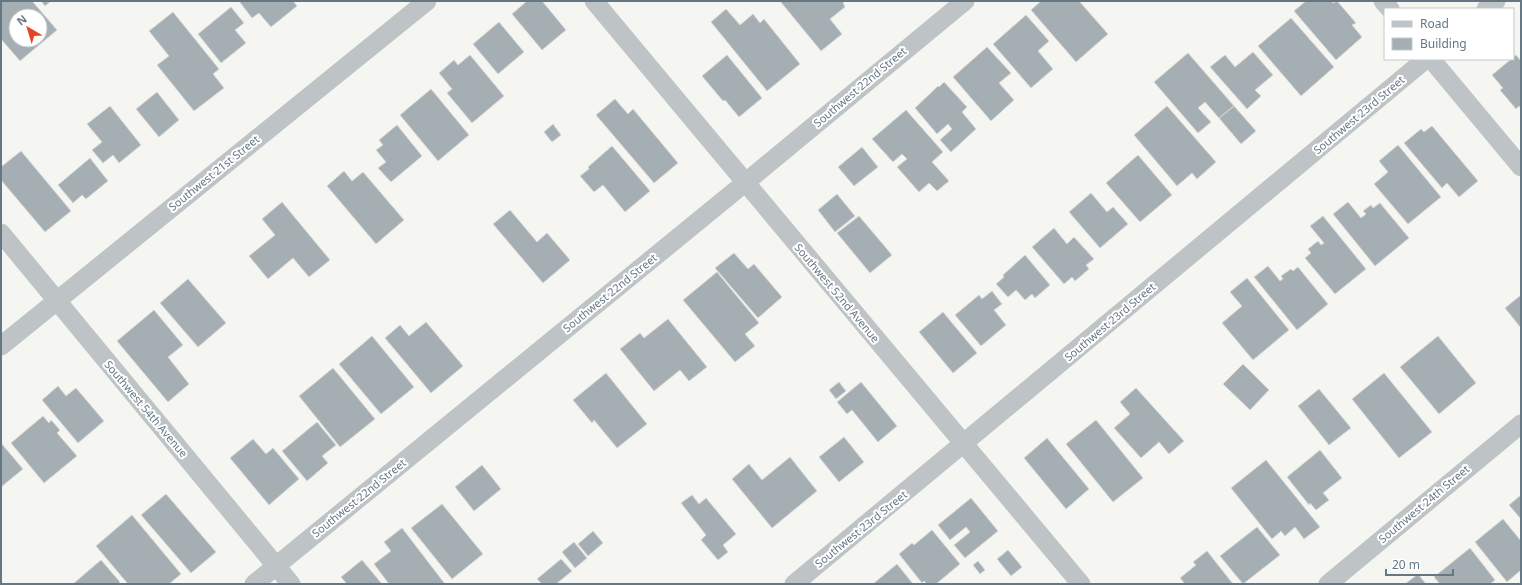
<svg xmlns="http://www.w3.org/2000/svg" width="1522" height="585" font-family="'Noto Sans',sans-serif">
<rect width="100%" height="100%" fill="#f5f5f2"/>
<!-- building -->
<path fill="#a5aeb3" stroke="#d7d7d4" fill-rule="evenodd" d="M1 1H32L57 30 20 61 1 39ZM16 16H40V40H16Z
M41 1H51L45 6Z
M239 1H293L297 6 271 27 259 13 252 18Z
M527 1H542L566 30 542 50 512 14Z
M780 1H845L843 3 845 7 830 19 842 34 821 51Z
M1041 1H1079L1108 34 1076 62 1031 10Z
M1306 1H1331L1333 3 1337 1 1356 23 1352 25 1362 37 1336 60 1294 11Z
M231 7 244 23 235 30 246 43 221 63 198 34Z
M726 9 740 25 753 14 760 23 764 19 800 64 767 91 711 22Z
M173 12 219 69 213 74 224 88 194 111 157 65 169 56 149 31Z
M1026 15 1049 41 1038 51 1053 69 1031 88 993 44Z
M1291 18 1334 67 1301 96 1258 46Z
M499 22 524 52 498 74 473 44Z
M987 47 1011 73 999 83 1014 100 991 121 953 77Z
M1253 52 1273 75 1255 90 1261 96 1247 109 1210 67 1225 55 1235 67Z
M1188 53 1234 106 1219 118 1205 102 1198 108 1211 122 1198 133 1154 82Z
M470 55 504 96 472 123 447 93 452 89 439 73 454 60 458 65Z
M727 55 762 98 739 117 725 100 723 101 702 76Z
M1516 55 1521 61V109L1519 106 1516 109 1500 90 1503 88 1492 75Z
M944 82 967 107 962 112 976 129 951 152 940 140 952 129 948 124 937 134 915 108 938 86 939 87Z
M431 89 469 135 438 161 400 115Z
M157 92 179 120 159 137 136 109Z
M615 99 628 114 633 109 678 163 654 183 596 115Z
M110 106 141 145 119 163 113 155 103 163 92 150 102 142 87 124Z
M1167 106 1216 162 1197 179 1192 173 1177 186 1134 135Z
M1234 106 1256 131 1241 144 1219 118Z
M906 110 943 152 932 162 949 181 937 191 929 183 919 192 897 167 907 159 902 154 893 162 872 139Z
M553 124 561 135 552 142 544 132Z
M397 125 422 156 391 182 378 168 386 162 376 150 383 145 379 140Z
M1432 126 1478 181 1459 197 1447 183 1442 188 1404 143 1421 129 1424 132Z
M1398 145 1441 197 1408 224 1374 184 1388 172 1379 161Z
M612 146 650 191 625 212 603 185 594 192 580 176 589 169 588 167Z
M862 147 878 167 854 186 838 167Z
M21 151 71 211 45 232 1 180V167Z
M1138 155 1172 195 1140 222 1106 183Z
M90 158 108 181 86 199 82 195 73 203 58 185Z
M344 171 352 181 363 172 404 220 376 244 327 186Z
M1091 193 1107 212 1113 207 1128 224 1100 248 1069 212Z
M837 194 855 216 835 232 818 210Z
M282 202 330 260 309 277 293 258 268 279 249 256 275 235 262 219Z
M1348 202 1361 218 1366 214 1363 211 1371 205 1373 208 1380 203 1409 238 1375 266 1333 214Z
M510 210 537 242 547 233 570 260 543 283 493 224Z
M859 216 892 255 870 273 837 233Z
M1323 216 1366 269 1335 294 1305 258 1311 253 1308 249 1318 241 1321 245 1324 243 1310 226Z
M1054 228 1067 244 1074 237 1094 259 1086 265 1089 269 1075 281 1072 277 1064 284 1032 247Z
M734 253 748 269 754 264 782 297 758 318 715 268Z
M1025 255 1050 285 1035 298 1032 294 1025 300 1016 290 1008 297 996 284 1004 277 1003 275Z
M1268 266 1280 281 1283 279 1281 276 1291 269 1293 271 1298 267 1328 304 1297 330 1254 277Z
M717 272 759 323 745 334 755 346 735 362 683 300Z
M1247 278 1289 330 1253 360 1222 323 1242 306 1230 292Z
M188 279 226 323 198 347 160 303Z
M992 291 1002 304 994 310 1006 325 981 346 955 315 979 295 982 299Z
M1521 295V328L1505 308Z
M154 310 183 345 168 357 189 384 168 402 117 341Z
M943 312 977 353 953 373 919 332Z
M668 319 707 367 689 381 680 370 654 391 620 349 640 333 644 338Z
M426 322 463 366 431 393 385 338 400 325 409 336Z
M372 336 414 387 381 414 339 364Z
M1438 336 1476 383 1439 414 1400 367Z
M1243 364 1269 390 1250 410 1223 384Z
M333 368 375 419 340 447 299 396Z
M606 373 647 424 617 448 594 420 592 423 573 400Z
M1384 373 1432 432 1399 458 1352 399Z
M839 382 846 391 836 399 829 390Z
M861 382 897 426 878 442 852 410 847 414 837 402Z
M58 386 66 396 76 388 104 421 78 443 42 400Z
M1136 388 1184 441 1169 454 1159 442 1141 458 1114 428 1130 414 1120 402Z
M1319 389 1351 428 1329 445 1298 406Z
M43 416 49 423 51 420 60 430 57 433 77 456 44 483 11 443Z
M1096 420 1143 478 1113 502 1066 444Z
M317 422 336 445 322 456 328 463 307 481 282 451Z
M844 437 864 462 839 482 819 457Z
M1047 438 1089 489 1066 509 1024 458Z
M253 439 266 454 273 448 299 479 269 505 230 458Z
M1 443 23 469 1 487Z
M1320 450 1342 478 1323 493 1329 500 1316 510 1310 503 1309 505 1287 477Z
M790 457 817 491 772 528 732 479 749 464 762 480Z
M1266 460 1320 527 1304 539 1295 527 1285 536 1281 531 1272 539 1231 488Z
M482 465 501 489 474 511 455 487Z
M166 494 216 552 191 573 141 515Z
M692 495 699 504 706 498 736 534 723 545 728 552 718 560 701 540 706 535 681 503Z
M1521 495V519L1509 505Z
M971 498 998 531 965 558 954 545 970 532 966 527 950 540 938 525Z
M442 504 483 554 452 579 411 528Z
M132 515 181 574 169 584H128L96 546Z
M1503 519 1521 541V570L1507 582 1475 542Z
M1257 527 1280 555 1243 584 1220 556Z
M402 528 445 584H389L374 564 391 551 384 542Z
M932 530 960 564 936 584H927L924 581 922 583 899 554 912 543 914 545Z
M593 531 603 543 588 556 578 544Z
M574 542 587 558 575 568 562 552Z
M1470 548 1495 580 1490 584H1440L1434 577Z
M1008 550 1022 567 1011 576 997 559Z
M1207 551 1233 584H1185L1180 578 1196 565 1193 562Z
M561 559 572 571 556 584H542L537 579Z
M101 560 120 582 118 584H73Z
M362 560 382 584H347L341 577Z
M978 561 985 570 980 574 973 565Z
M897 564 913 584H873Z
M1418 574 1426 584H1405Z"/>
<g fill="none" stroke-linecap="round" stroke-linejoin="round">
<!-- street -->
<path stroke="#bec3c6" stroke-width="19" d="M594 1 1081 584
M1383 1 1390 9
M1486 9 1496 1
M1431 59 1521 167
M1 233 291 584
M1 346 427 1
M254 584 746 182 965 1
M794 584 1426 59
M1328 584 1521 424"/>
</g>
<g text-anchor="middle" stroke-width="4" stroke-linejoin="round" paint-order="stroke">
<!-- street labels -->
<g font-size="11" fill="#647783" stroke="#fff">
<text transform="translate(860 87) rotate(-40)" y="4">Southwest 22nd Street</text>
<text transform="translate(1359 115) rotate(-40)" y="4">Southwest 23rd Street</text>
<text transform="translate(214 173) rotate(-39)" y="4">Southwest 21st Street</text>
<text transform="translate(610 293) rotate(-39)" y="4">Southwest 22nd Street</text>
<text transform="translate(837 293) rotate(50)" y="4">Southwest 52nd Avenue</text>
<text transform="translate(1110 322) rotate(-40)" y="4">Southwest 23rd Street</text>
<text transform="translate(146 409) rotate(50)" y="4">Southwest 54th Avenue</text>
<text transform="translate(359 498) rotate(-39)" y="4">Southwest 22nd Street</text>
<text transform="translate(1424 504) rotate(-40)" y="4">Southwest 24th Street</text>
<text transform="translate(861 529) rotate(-39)" y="4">Southwest 23rd Street</text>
</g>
</g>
<!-- border -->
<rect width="1522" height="585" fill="none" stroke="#647783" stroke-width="4"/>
<!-- legend -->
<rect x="1384" y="8" width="130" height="52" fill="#ffffff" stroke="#c1c9cd"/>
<rect x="1392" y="21" width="20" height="6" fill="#bec3c6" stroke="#c1c9cd"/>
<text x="1420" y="28" font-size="12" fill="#647783">Road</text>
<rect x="1392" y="38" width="20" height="12" fill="#a5aeb3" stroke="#c1c9cd"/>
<text x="1420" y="48" font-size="12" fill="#647783">Building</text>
<!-- north arrow -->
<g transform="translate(28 28) rotate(322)"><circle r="19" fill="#ffffff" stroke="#c1c9cd"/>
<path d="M0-3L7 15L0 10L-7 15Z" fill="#e44623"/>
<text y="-6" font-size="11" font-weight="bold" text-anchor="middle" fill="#647783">N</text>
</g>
<!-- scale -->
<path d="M1386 569v6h67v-6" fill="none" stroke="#647783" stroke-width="2"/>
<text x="1392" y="569" font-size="12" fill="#647783" stroke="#ffffff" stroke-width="3" paint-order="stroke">20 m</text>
</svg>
